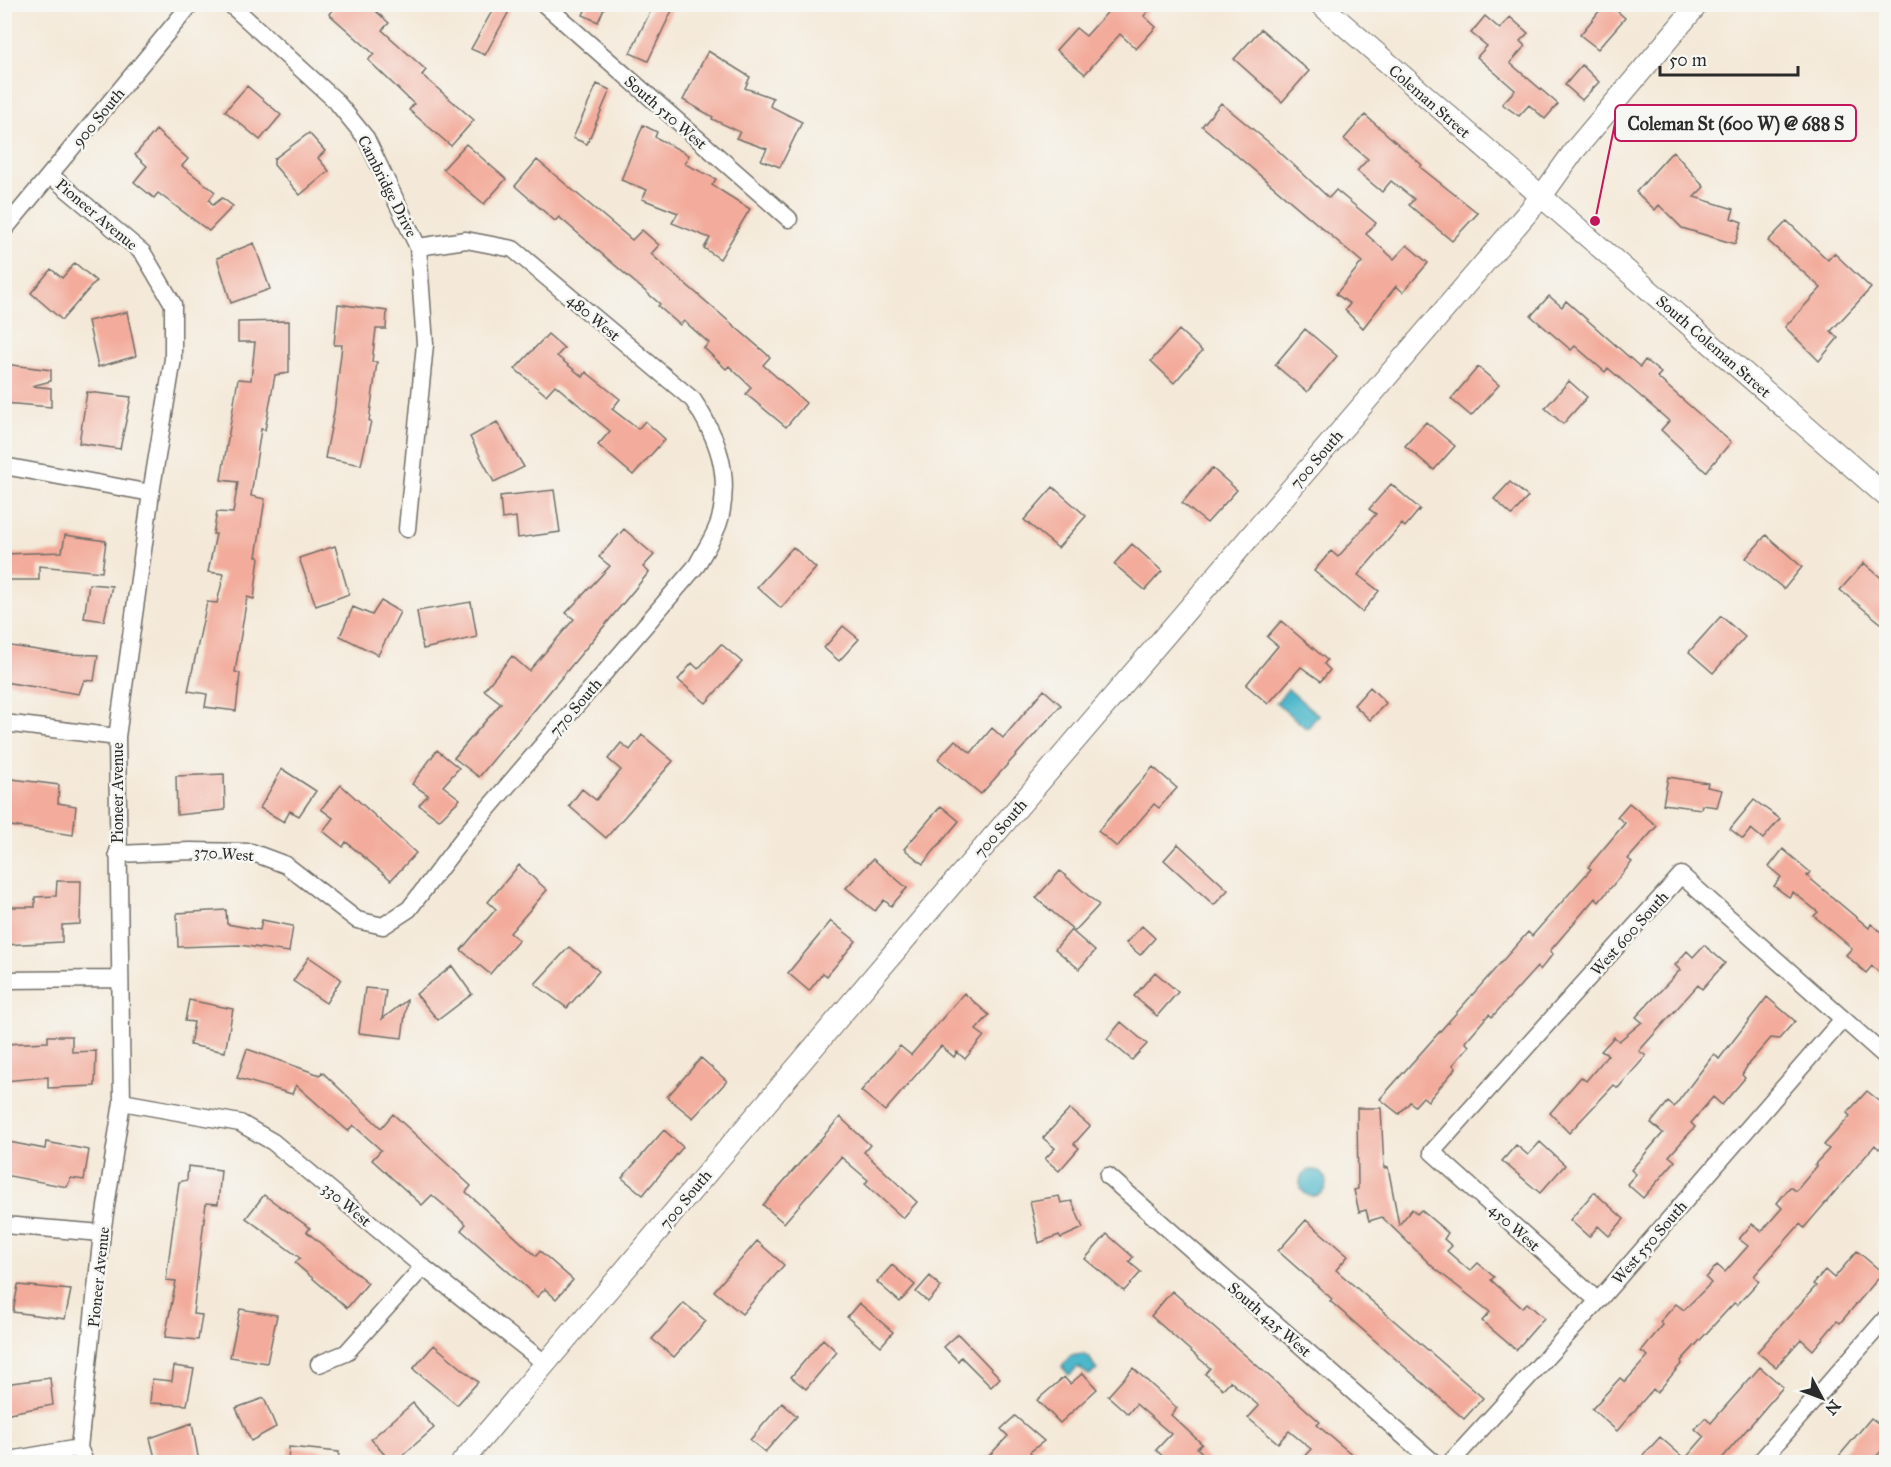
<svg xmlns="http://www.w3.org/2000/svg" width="1891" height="1467" font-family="'IM FELL Great Primer',serif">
<rect width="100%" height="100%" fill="#f6f6f2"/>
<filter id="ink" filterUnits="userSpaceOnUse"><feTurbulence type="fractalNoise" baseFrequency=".0167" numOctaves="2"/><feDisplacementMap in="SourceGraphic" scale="12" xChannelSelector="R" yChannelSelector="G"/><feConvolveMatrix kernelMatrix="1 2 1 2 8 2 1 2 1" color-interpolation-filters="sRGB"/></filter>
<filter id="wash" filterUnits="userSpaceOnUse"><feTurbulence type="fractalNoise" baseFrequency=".008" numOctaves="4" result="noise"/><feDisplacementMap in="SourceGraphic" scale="24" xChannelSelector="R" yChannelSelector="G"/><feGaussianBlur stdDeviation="1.35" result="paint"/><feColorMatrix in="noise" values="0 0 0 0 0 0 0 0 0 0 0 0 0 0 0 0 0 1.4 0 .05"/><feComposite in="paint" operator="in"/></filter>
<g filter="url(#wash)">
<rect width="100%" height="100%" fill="#f4e9d8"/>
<!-- water -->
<path fill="#4eb8cb" stroke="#3c727b" stroke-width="1.5" d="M1288 689 1318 715 1307 729 1276 703Z
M1300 1183a13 13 0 1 1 26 0a13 13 0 1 1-26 0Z
M1083 1354 1089 1357 1097 1370 1089 1375 1078 1367 1069 1375 1062 1367 1070 1356Z"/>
<g id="blocks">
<!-- building -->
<path fill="#f3ac9b" d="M338 4H368L389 23 382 30 426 70 422 75 474 120 451 146 409 110 414 104 368 60 374 54 329 14Z
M496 4H513L485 55 471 49Z
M588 4H606L598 22 583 15Z
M654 4H675L648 61 630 53Z
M1115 4H1154L1144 16 1156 27 1136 49 1120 34 1085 74 1056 50 1076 28 1086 36Z
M1605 4H1609L1625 18 1598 49 1580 35Z
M1485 16 1500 29 1510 17 1528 33 1520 41 1525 46 1510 63 1558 104 1545 119 1529 105 1519 116 1502 104 1515 90 1477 57 1487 46 1471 33Z
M1261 29 1309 71 1282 102 1234 59Z
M708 51 750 77 745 88 773 98 770 106 802 122 780 167 761 160 767 149 736 138 740 132 712 119 713 117 683 100Z
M1582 65 1599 82 1582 100 1565 85Z
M597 84 610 90 587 144 573 138Z
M247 86 281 115 260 140 225 111Z
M1221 103 1272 145 1329 198 1336 190 1376 223 1366 234 1394 259 1407 245 1428 263 1403 292 1396 286 1363 328 1345 310 1350 304 1336 294 1362 262 1202 126Z
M1365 115 1422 165 1420 167 1478 213 1452 241 1409 205 1414 199 1391 181 1382 192 1357 171 1368 159 1344 139Z
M643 125 657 132 655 137 689 155 685 164 716 179 712 185 750 209 720 259 704 248 710 238 672 223 678 213 642 199 647 190 621 180Z
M156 130 188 159 182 166 215 192 209 200 213 205 222 198 233 206 209 231 158 193 154 198 134 182 147 166 135 155Z
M309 133 325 151 318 158 329 171 300 195 274 165V159Z
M466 144 506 179 484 204 443 169Z
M1673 151 1704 187 1694 197 1734 209 1731 218 1742 222 1735 244 1682 228 1659 205 1655 210 1636 192Z
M537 160 632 240 642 230 659 245 651 254 770 357 763 365 806 403 786 427 746 394 751 387 729 366 726 369 704 348 709 343 684 321 680 325 658 306 660 304 559 217 555 221 515 186Z
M1787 221 1828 260 1834 253 1871 288 1831 331 1838 338 1819 361 1785 327 1821 288 1768 241Z
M254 243 270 289 231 303 217 258Z
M75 263 96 281 62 320 31 293 51 269 62 278Z
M1549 296 1562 307 1566 301 1640 367 1645 360 1661 373 1657 377 1731 442 1706 472 1661 430 1669 421 1608 368 1605 372 1575 346 1571 350 1531 316Z
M338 304 387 311 386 329H376L372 362H377L369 421H371L361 465 325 458 334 413 342 345H334Z
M127 312 136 356 98 367 88 321Z
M289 321V373L275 375 265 430 261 429 251 496 265 499 256 557H259L254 599 247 597 235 672 240 673 236 711 205 707 207 694 188 691 207 602 217 603 224 574 208 572 216 534H213L217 512 233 513 238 482 221 480 238 379 251 380 255 342H238V322Z
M1305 329 1337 356 1307 392 1275 365Z
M1179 330 1202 351 1174 383 1151 361Z
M548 334 564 348 557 356 583 377 586 372 620 399 612 409 638 429 645 421 665 439 633 475 598 445 610 431 555 385 546 395 515 369Z
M4 364 51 370V381L32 386 51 388V407L4 403Z
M1478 367 1499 385 1471 416 1451 399Z
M1569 381 1587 397 1563 424 1545 408Z
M87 392 131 397 120 449 79 443Z
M497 422 524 467 494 482 470 437Z
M1426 422 1455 446 1434 470 1405 446Z
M1212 468 1237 490 1207 523 1182 503Z
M1510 482 1528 497 1512 515 1494 499Z
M1391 484 1420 509 1405 527 1402 524 1358 575 1379 591 1362 612 1314 571 1331 551 1338 557 1376 514 1369 509Z
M1053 487 1086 516 1058 548 1024 520Z
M554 490 560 532 518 538 516 517 502 519 500 496Z
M624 529 654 555 643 567 649 572 479 777 454 758 501 703 484 690 512 656 529 671 574 619 566 613 610 566 599 557Z
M65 535 106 541 102 572 39 566V580H4V554L62 552Z
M1766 535 1802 567 1784 589 1746 558Z
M1132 544 1162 571 1145 590 1114 564Z
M335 546 349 594 316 606 299 558Z
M793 547 816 568 781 608 757 587Z
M1864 563 1887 583V628L1840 590Z
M89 584 112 586 104 621 84 618Z
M381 601 400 612 378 655 340 636 353 607 372 615Z
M471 602 477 637 423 649 417 611Z
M1721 616 1745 637 1713 673 1689 652Z
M1281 621 1327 660 1324 664 1330 670 1321 681 1301 667 1268 704 1246 685 1278 646 1267 637Z
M843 626 859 639 839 661 824 648Z
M721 644 742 662 706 703 678 680 692 663 698 669Z
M4 645 64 654 98 655 94 681 84 680 79 694 4 682Z
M1370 687 1386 703 1370 720 1354 705Z
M1044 690 1061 705 981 794 938 759 955 740 971 753 992 728 1003 738Z
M642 735 673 761 606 838 569 806 582 789 596 800 621 770 608 759 621 743 630 750Z
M437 750 459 768 443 786 460 799 439 820 419 805 428 795 412 784Z
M1153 767 1177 788 1159 808 1154 804 1117 847 1098 831Z
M282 769 316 791 299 816 290 811 284 822 260 808Z
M224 774 225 810 177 815 176 776Z
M1668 777 1708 783 1707 787 1722 790 1717 807 1702 805 1701 809 1663 804Z
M4 778 59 785 58 803 76 806 73 835 4 825Z
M341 785 416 853 391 880 346 842 343 847 323 831 333 818 321 809Z
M1754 800 1780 819 1763 839 1751 829 1743 839 1730 829Z
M1629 803 1657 826 1628 859 1632 862 1599 902 1595 898 1550 951 1553 954 1540 970 1537 967 1492 1017 1489 1014 1465 1042 1469 1046 1453 1065 1456 1068 1428 1101 1423 1097 1415 1106 1410 1102 1399 1114 1380 1099 1528 932 1532 936 1591 869 1588 867 1625 823 1617 817Z
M941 806 959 821 923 864 904 849Z
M1178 844 1228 890 1214 905 1164 860Z
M1783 849 1810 872 1807 876 1869 928 1871 924 1887 937V979L1872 966 1866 973 1846 955 1852 948 1814 916 1818 912 1793 892 1789 897 1774 886 1781 877 1769 867Z
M873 859 907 888 891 906 884 900 875 911 846 888Z
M519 865 547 890 510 933 519 940 490 974 461 950 496 909 488 902Z
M1060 871 1099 905 1075 931 1036 898Z
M57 881H81L80 924 62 925V942L4 945V907H35V897L56 896Z
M226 910 227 924 260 930 262 920 293 926 289 952 239 945 178 947 177 913Z
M831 921 856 941 827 976 823 973 809 991 788 973Z
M1142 926 1155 938 1140 955 1126 943Z
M1071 930 1095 951 1079 969 1055 949Z
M1704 945 1725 963 1702 989 1698 985 1639 1051 1646 1056 1618 1088 1614 1085 1569 1133 1550 1113 1581 1077 1586 1081 1608 1055 1601 1051 1614 1037 1619 1041 1642 1022 1636 1017 1680 970 1675 965 1687 951 1693 957Z
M569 947 599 971 567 1008 535 984Z
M309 957 341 979 326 1003 293 981Z
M452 966 472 994 438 1020 416 994Z
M1155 972 1178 992 1157 1016 1134 996Z
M365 988 386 990 382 1019 407 1000 402 1038 359 1033Z
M964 993 989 1015 976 1030 984 1036 965 1059 957 1052 954 1057 941 1046 885 1111 861 1091 900 1046 911 1055Z
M1767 997 1795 1021 1779 1039 1771 1038 1749 1063 1742 1075 1745 1078 1722 1105 1713 1097 1691 1123 1695 1127 1669 1156 1675 1161 1643 1198 1627 1184 1636 1174 1631 1170 1663 1133 1651 1123 1668 1102 1674 1107 1714 1054 1719 1059Z
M189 1000 233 1009 225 1052 190 1045 194 1022 185 1021Z
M1121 1022 1147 1044 1132 1060 1107 1039Z
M48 1036H72V1052L96 1051 95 1086 48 1088V1077L4 1081V1044L48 1042Z
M247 1049 320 1075 322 1072 381 1128 393 1114 471 1186 466 1192 536 1256 540 1251 573 1280 556 1299 545 1289 537 1297 461 1230 466 1224 432 1195 422 1205 372 1160 381 1150 353 1125 348 1131 296 1085 292 1094 237 1078Z
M701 1058 727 1081 693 1118 667 1097Z
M1867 1091 1887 1107V1140L1879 1149 1875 1145 1804 1228 1800 1224 1754 1276 1759 1281 1737 1305 1734 1303 1681 1361 1682 1363 1657 1393 1653 1389 1617 1431 1592 1409 1620 1378 1625 1382 1648 1356 1641 1351 1663 1325 1660 1322 1676 1304 1684 1310 1711 1283 1706 1278 1717 1265 1725 1272 1748 1246 1739 1239 1752 1224 1762 1231 1782 1208 1777 1203 1790 1187 1796 1191 1817 1166 1815 1164 1829 1149 1824 1145 1850 1116 1847 1113Z
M1357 1108H1381L1384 1168 1388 1167 1399 1225 1412 1209 1417 1214 1421 1210 1448 1233 1444 1239 1452 1246 1447 1251 1470 1271 1478 1263 1494 1277 1491 1280 1522 1308 1527 1303 1544 1318 1516 1350 1482 1321 1490 1312 1433 1267 1382 1217 1369 1221 1366 1210 1359 1212 1354 1190 1358 1189Z
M1070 1109 1090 1126 1074 1144 1079 1148 1059 1171 1045 1159 1055 1148 1043 1138Z
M840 1117 870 1145 864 1152 917 1202 903 1218 865 1184 868 1180 841 1157 784 1223 763 1205Z
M664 1130 683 1147 643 1195 622 1178Z
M4 1141 45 1149 46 1142 89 1150 84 1180 71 1178 67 1187 4 1175Z
M1540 1142 1565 1165 1540 1193 1502 1161 1516 1145 1528 1155Z
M188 1166 221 1170 218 1204 206 1203 193 1314 202 1315 198 1340 165 1337 176 1281 166 1280 179 1182 187 1180Z
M1594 1192 1624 1219 1609 1236 1598 1226 1589 1237 1570 1220Z
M264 1195 310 1228 307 1232 368 1283 347 1308 295 1263 300 1258 246 1218Z
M1059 1196 1061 1203 1072 1201 1083 1228 1061 1238 1059 1235 1039 1243 1030 1201Z
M1306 1220 1348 1256 1336 1270 1483 1398 1464 1419 1330 1301 1332 1299 1278 1251Z
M1107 1234 1133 1257 1129 1262 1141 1272 1124 1291 1085 1259Z
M757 1241 784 1265 742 1314 714 1291Z
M1857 1251 1883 1273 1840 1323 1837 1321 1813 1350 1801 1339 1776 1367 1757 1352 1816 1286 1813 1284 1825 1270 1834 1278Z
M892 1265 915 1285 900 1302 877 1282Z
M930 1276 941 1287 928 1302 916 1292Z
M18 1285 71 1290 65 1319 13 1312Z
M1172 1291 1270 1377 1320 1422 1317 1425 1361 1462H1299L1311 1449 1289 1431 1278 1443 1248 1418 1259 1406 1230 1381 1223 1389 1205 1374 1210 1368 1151 1316Z
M684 1303 706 1321 674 1357 652 1339Z
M859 1303 893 1332 881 1346 847 1317Z
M240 1309 277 1315 267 1363 230 1357Z
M958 1334 1000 1378 991 1387 961 1357 958 1361 944 1347Z
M823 1339 837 1352 806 1389 791 1377Z
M434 1345 478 1382 457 1405 413 1369Z
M174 1366 194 1369 187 1405 150 1403 152 1379 172 1381Z
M1760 1367 1783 1387 1719 1462H1637L1660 1437 1685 1459 1704 1437 1695 1429 1705 1418 1711 1423Z
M1133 1368 1177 1408 1171 1415 1202 1444 1197 1448 1212 1462H1169L1156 1450 1171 1434 1136 1404 1128 1414 1108 1396Z
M1083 1373 1097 1389 1060 1423 1037 1400 1064 1377 1070 1384Z
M50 1378 53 1405 4 1414V1384Z
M264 1398 276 1427 251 1441 236 1408Z
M413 1403 434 1428 395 1462H391L371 1439Z
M782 1403 797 1416 765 1452 750 1440Z
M1015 1416 1044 1441 1030 1452 1037 1462H983L1008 1436 1001 1429Z
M1871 1418 1887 1430V1445L1871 1462H1834Z
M192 1423 199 1462H156L150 1438Z
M289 1447 339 1452 338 1462H288Z"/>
</g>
</g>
<g filter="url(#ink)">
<use href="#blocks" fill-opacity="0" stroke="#716e68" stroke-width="1.5"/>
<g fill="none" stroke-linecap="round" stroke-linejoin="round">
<defs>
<path id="minor" d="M230 4 335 100 366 138 418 247 425 344 407 529
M544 4 789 219
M50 175 143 253 173 304V359L151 493 117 737 122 1102 102 1233 79 1448 85 1462
M4 230 191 4
M4 466 151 493
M4 723 117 737
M117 854 190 851 251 852 286 865 357 920 383 926 409 909 467 833 697 565C704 551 716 535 720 519 731 473 718 438 693 400L513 249 466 240 418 247
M4 980 119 979
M122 1102 240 1123 273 1142 423 1267 546 1364
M1108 1176 1433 1462
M4 1225 102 1233
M1598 1301 1432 1152 1681 875 1886 1057
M319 1364 346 1353 423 1267
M4 1461 79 1448
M1451 1462 1598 1301 1843 1019
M1760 1462 1886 1318"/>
<path id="tertiary" d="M1320 4 1886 496
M462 1462 930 910 1541 197 1574 151 1698 4"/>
</defs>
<!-- minor casing -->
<use href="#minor" stroke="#716e68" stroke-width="19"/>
<!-- tertiary casing -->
<use href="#tertiary" stroke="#716e68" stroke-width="23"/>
<!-- minor -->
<use href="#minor" stroke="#fff" stroke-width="16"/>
<!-- tertiary -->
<use href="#tertiary" stroke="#fff" stroke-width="21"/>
</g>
</g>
<g text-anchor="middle" stroke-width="5" stroke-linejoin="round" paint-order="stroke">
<!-- street labels -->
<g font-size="16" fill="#2b2b2b" stroke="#f6f6f2">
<text transform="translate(1430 101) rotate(41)" y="6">Coleman Street</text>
<text transform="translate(666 112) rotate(41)" y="6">South 510 West</text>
<text transform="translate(98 117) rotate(-50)" y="6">900 South</text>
<text transform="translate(388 186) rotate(63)" y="6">Cambridge Drive</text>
<text transform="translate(97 214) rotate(40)" y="6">Pioneer Avenue</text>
<text transform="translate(594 317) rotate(40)" y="6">480 West</text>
<text transform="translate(1714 346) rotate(41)" y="6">South Coleman Street</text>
<text transform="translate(1316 459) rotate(-49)" y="6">700 South</text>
<text transform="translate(575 707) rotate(-49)" y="6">770 South</text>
<text transform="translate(117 793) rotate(-90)" y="6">Pioneer Avenue</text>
<text transform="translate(1000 828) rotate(-49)" y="6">700 South</text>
<text transform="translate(224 853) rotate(4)" y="6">370 West</text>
<text transform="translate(1629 933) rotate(-48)" y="6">West 600 South</text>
<text transform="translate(685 1199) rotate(-50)" y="6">700 South</text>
<text transform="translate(347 1204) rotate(40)" y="6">330 West</text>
<text transform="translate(1515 1227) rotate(42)" y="6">450 West</text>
<text transform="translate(1649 1242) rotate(-49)" y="6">West 550 South</text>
<text transform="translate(98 1277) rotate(-84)" y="6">Pioneer Avenue</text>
<text transform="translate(1270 1319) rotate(41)" y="6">South 425 West</text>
</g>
</g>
<!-- callouts -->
<path fill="none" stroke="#c2185b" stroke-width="2" d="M1595 221L1615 123"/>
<circle fill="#c2185b" stroke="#f6f6f2" stroke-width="2" cx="1595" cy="221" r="6"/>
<rect fill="#f6f6f2" stroke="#c2185b" stroke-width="2" x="1615" y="105" width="241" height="36" rx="6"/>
<g font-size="18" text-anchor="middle" font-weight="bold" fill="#2b2b2b">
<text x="1736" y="130">Coleman St (600 W) @ 688 S</text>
</g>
<!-- margin -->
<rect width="1891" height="1467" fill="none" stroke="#f6f6f2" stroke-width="24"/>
<!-- north arrow -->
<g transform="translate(1822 1398) rotate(131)" stroke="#f6f6f2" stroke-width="4.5" paint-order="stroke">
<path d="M0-4.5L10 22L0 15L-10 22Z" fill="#2b2b2b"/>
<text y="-9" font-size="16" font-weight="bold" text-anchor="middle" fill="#2b2b2b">N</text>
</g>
<!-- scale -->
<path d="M1660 66v9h138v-9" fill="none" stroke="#2b2b2b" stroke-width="3"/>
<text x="1669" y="66" font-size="18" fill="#2b2b2b" stroke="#f6f6f2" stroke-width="4.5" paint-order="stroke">50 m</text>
</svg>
